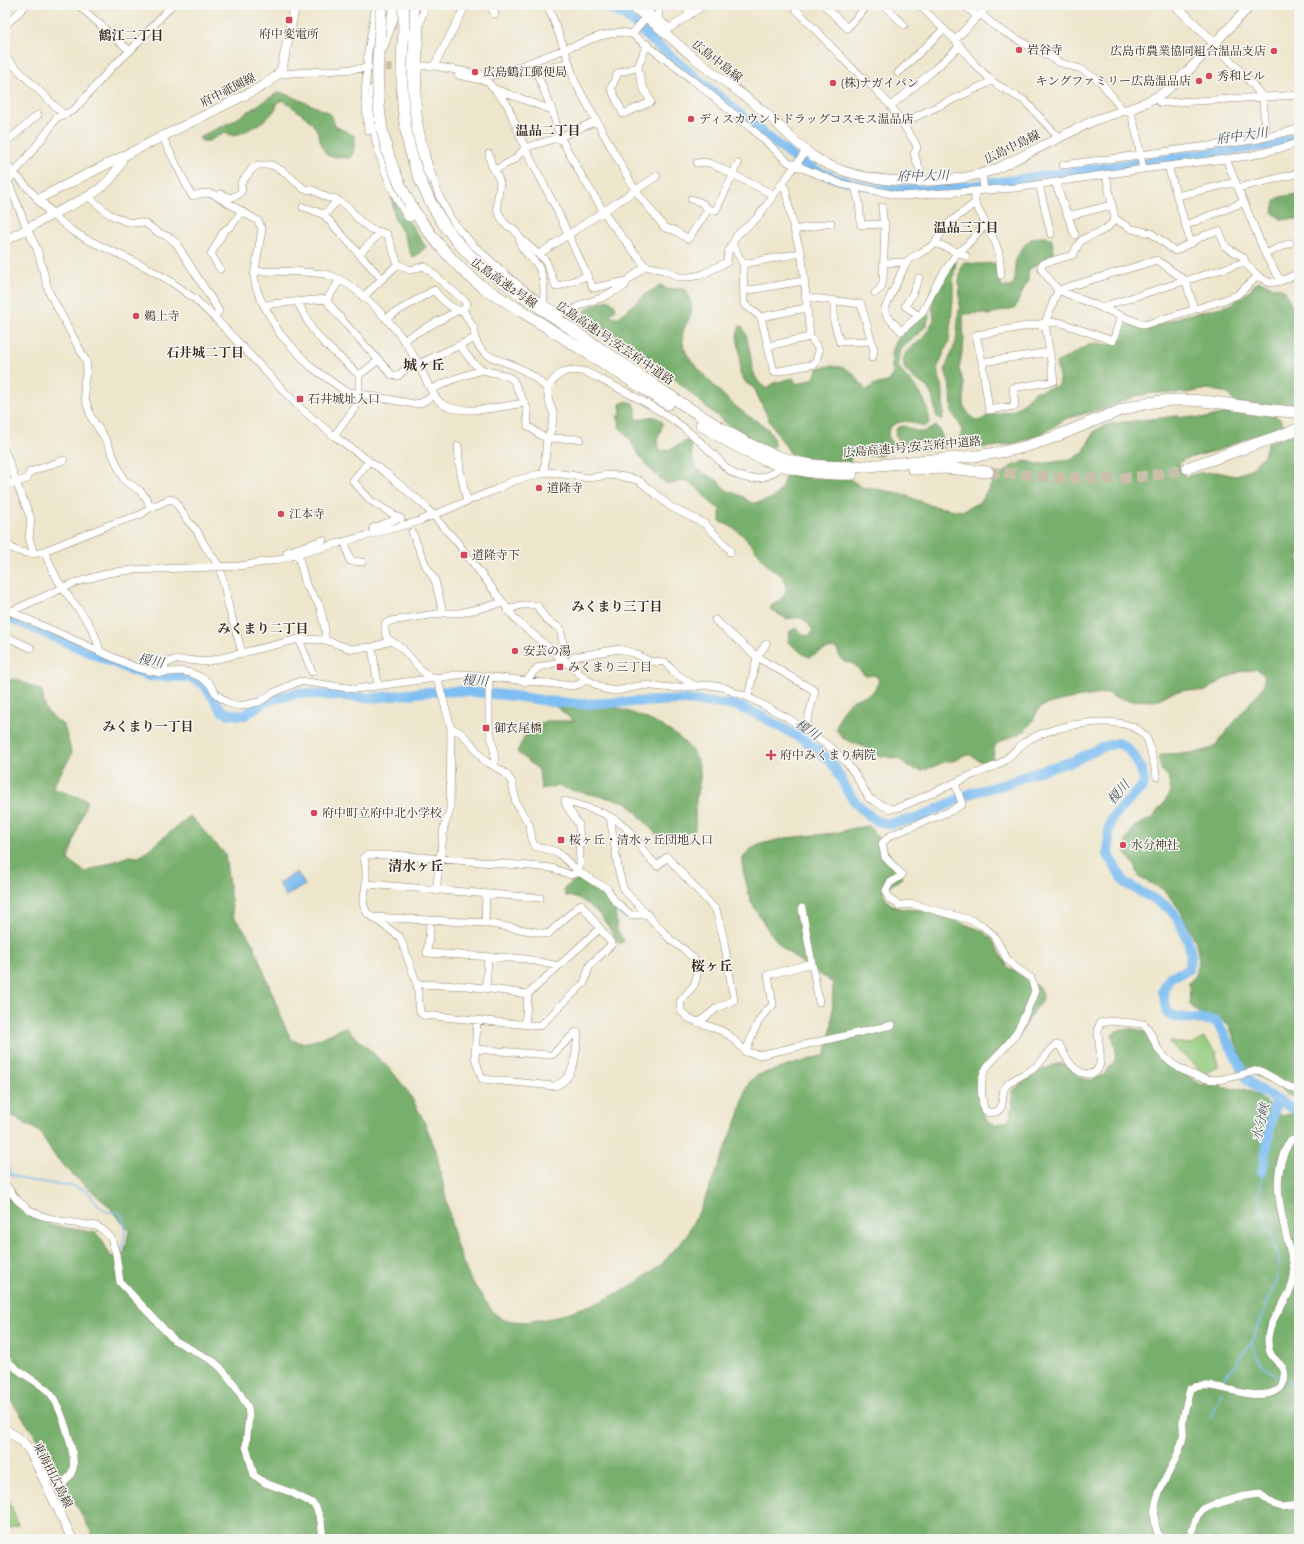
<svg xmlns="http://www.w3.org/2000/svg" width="1304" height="1544" font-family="Alegreya,'Noto Serif JP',serif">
<rect width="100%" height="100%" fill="#f6f6f2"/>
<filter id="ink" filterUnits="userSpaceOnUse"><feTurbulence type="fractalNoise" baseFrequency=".025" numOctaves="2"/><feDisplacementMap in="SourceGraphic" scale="8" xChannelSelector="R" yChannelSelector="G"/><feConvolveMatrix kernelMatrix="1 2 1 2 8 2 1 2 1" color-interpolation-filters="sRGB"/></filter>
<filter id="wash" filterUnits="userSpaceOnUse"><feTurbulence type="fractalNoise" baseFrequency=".012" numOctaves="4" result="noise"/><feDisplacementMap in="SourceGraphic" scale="16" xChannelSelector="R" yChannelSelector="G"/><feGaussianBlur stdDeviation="0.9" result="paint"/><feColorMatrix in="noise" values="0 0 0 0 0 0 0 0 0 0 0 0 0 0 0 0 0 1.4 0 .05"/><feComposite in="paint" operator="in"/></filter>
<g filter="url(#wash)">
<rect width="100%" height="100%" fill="#eee6cc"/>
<!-- green -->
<path fill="#94cb7d" stroke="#687a4e" d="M1204 1038 1216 1051 1218 1066 1205 1074 1168 1042 1192 1044Z
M5 1489 18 1525 5 1530Z"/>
<!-- forest -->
<path fill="#77af6c" stroke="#596c45" d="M277 93H283L328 112 332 117 335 126 353 135 355 139 353 155 350 158 328 156C320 148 321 137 315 127 308 117 293 108 283 100L278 102C277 105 276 109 274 111 267 121 244 133 233 136L225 132 209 141H202L199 138 203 135 233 121Z
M1296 194 1299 196V219H1281L1273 213C1275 194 1279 198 1296 194Z
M394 197 404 214 426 247 415 257H412L403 233 394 218 392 198Z
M1039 237H1049L1052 240 1054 256 1046 259 1028 270V280L1015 308 1005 310 988 315 983 313 965 314 963 316 964 341 959 369 964 383V407L972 418 979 421 987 416 1012 411 1019 407 1034 392 1058 386 1060 382 1056 363 1089 345 1097 343 1111 345 1115 342 1124 323 1127 322 1146 329 1183 316 1230 305 1243 296 1257 282 1260 281 1272 287 1281 288 1285 291 1293 308 1299 309V407L1235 403 1227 393 1208 389 1186 393H1155L1135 396 1109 407 1065 419 1042 434 1017 443 992 447 966 448 958 443 962 431 959 423 952 413 951 390 945 369 956 342 960 300 959 283 961 266 964 262 977 264 995 263 997 265 1002 287H1010C1018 281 1014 272 1015 264 1016 257 1024 244 1030 240 1032 238 1037 238 1039 237Z
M954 261 956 262 953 280V299L949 341 937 369 943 391V416L942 420 937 417 932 396 927 387 913 378 904 368 903 360 906 352 923 338 934 320 932 304 936 290Z
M661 285 667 289H685C703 320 679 318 683 343 684 355 698 368 705 376 717 389 729 402 743 412 751 419 761 422 768 429 773 434 774 440 774 446L770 449C758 443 746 437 735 430 697 402 666 367 627 341 612 331 595 325 578 319 586 308 595 303 608 300L615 305 616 310 610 314 611 317H619L646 294Z
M925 311H927L929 316C928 320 927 325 924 328 918 335 903 344 900 352 892 372 911 377 920 393 926 402 928 411 930 422L925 427C911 421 901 418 889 428L888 435 893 446 881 456 852 454 850 462 815 461 792 456 770 422 754 388 746 383 740 374V354L737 335 740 326 743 327C745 332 747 337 748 343 753 361 749 378 767 389L774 383 793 378 797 384 814 378 818 368C844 362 853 370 866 391L873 385 888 382 893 373C886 341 905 332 925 311Z
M627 401 633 403 636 408V417L638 420C647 417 658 413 663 424L657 441 658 448 663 451 673 448 688 440 690 441 694 464 698 470 718 481 726 490 742 496 751 503C763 502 776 500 781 488 783 483 784 478 787 473L811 478 850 479 862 487 900 493 932 506 962 511 980 502 994 480 1012 466 1026 461 1038 464 1070 460 1083 453 1094 431 1109 424 1177 416 1206 418 1239 409 1273 414 1281 420 1285 428 1266 436H1252L1219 450 1185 459 1179 463 1185 477 1199 473 1217 472 1235 476 1252 468 1264 455 1268 442 1293 434 1299 437V1099L1287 1095 1274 1083 1257 1076 1246 1068 1230 1028 1221 1019 1203 1017 1190 1005 1189 983 1196 975 1199 960 1196 942 1180 910 1164 890 1140 878 1135 866 1126 853V841L1134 827 1152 818 1164 803 1171 790 1168 776 1162 772 1158 757 1162 754 1195 753 1213 748 1264 686V676L1257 669 1239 672 1224 679 1204 692 1187 690 1172 692 1155 701 1127 700 1113 697 1109 693C1096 695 1048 701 1040 708 1033 716 1034 724 1022 732 1016 736 997 741 995 746 994 751 993 757 993 761L988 764 978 760 971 755H964L954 761H947L922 771 913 769 899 759 876 755 871 750 842 738 836 729C838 721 841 710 848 704 863 692 872 701 879 680 876 674 870 675 864 675L853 663 844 662 840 658 837 649C826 647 819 653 809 657L803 654 788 642 790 631 797 628 803 634 809 636 813 631C805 618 802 616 787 619L770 609 772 605C780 601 788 595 786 584 784 574 774 571 767 565 764 562 762 558 760 555 749 542 737 526 720 522V509C717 507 713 505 710 502 702 495 697 485 687 481 679 478 673 488 664 482 654 474 644 463 637 452 630 441 630 437 619 427L620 423 617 416H621L620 404Z
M903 426C908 427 911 429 916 431 923 434 929 429 936 426L940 430 945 447C925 449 904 455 895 433L897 428Z
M16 679 42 691 45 710 64 726 72 754 52 788 87 800 68 860 85 872 129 856 139 857 190 816 225 854 233 916 243 928 254 946 285 1027C287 1030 289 1036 291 1038 303 1051 332 1032 345 1027L391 1070 409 1093 423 1119 436 1150 454 1237 461 1258 470 1279 493 1312 503 1320 526 1322 552 1318 602 1301 636 1283 661 1265 686 1236 702 1206 739 1115 746 1088 751 1080 758 1075 825 1055 832 1025 833 983 798 960 783 948 768 930 751 902 743 870V858L749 850 761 844 785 838 836 833 854 828 869 826 900 868 902 878 883 891 886 900 893 906 903 909 919 910 933 913 981 930 992 939 1008 967 1039 987 1042 992V1000L1026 1023 1019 1037 995 1055 982 1067 979 1078 981 1108 987 1120 995 1125 1004 1122 1010 1118 1013 1106 1012 1091C1022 1083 1056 1057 1069 1065 1074 1068 1077 1075 1082 1079L1093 1080 1105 1074 1115 1060 1116 1051 1112 1034C1122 1026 1134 1028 1145 1032L1163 1063 1174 1068 1202 1085 1220 1084 1225 1088 1245 1089 1259 1096 1281 1116 1290 1114 1299 1115V1539H95L66 1486 36 1437 5 1392V1192L14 1204 51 1225 96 1233 102 1240 111 1257 124 1254 129 1231 108 1205 74 1176 54 1155 40 1132 5 1112V681Z
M544 697C560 699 577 699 593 702 627 709 697 731 700 772 701 781 697 791 696 799 695 810 695 820 695 830L664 843 627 802 571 790 558 786 541 789 539 770 517 752 528 729 546 721H574Z
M584 879 595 886 615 908 617 930 624 941 622 943H618C607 923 592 898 566 896L564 892 565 888 573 882Z"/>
<!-- water -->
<path fill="#7ebef2" stroke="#5c7488" d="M297 872 305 885 286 896 279 883Z"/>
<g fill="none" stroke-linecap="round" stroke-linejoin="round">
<!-- stream -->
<path stroke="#7ebef2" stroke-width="1.5" d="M530 845 534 850 545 852
M552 854 568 867
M597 886 621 916 631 918
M5 1139 7 1147V1162L10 1174 26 1180 72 1186 87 1191 99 1206 107 1212H119C130 1224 123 1243 120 1257
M1251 1342C1260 1365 1260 1367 1282 1378
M1287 1381 1299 1387
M1223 1385 1227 1374 1249 1347 1275 1284 1279 1269V1261L1272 1237 1261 1209 1259 1194 1262 1172
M1210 1418 1221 1391"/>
<!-- river -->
<path stroke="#7ebef2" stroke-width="10" d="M605 5 629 19 657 45 711 90 790 155 799 162 813 169 837 179 876 188 924 190 971 186 1268 145 1299 138
M5 616 133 671 149 676 189 677 204 684 222 711 230 714 245 715 264 702 297 693 373 698 425 692 462 691 514 696 548 701 580 704 686 700 734 705 761 716 806 741 827 758 834 766 848 792 855 802 872 818 877 821 889 824 919 818 971 793 1006 784 1032 773 1073 761 1103 747 1117 743 1125 746 1134 756 1142 772 1144 782 1143 786 1112 818 1109 828 1108 855 1125 883 1164 905 1170 909 1180 922 1189 944 1191 956 1188 970 1170 977 1163 991 1167 1013 1177 1017 1216 1021 1230 1045 1247 1079 1258 1089 1292 1108 1299 1110
M1262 1172C1268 1148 1270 1123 1276 1099"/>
</g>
</g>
<g filter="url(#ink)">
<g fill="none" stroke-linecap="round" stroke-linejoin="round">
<!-- minor-tunnel -->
<path stroke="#cac0a9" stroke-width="7" stroke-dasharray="7 3.5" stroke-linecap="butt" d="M375 68 405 67"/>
<!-- highway-tunnel -->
<path stroke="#cac0a9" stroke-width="11" stroke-dasharray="11 5.5" stroke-linecap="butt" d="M988 472C1055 477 1122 486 1187 468"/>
<defs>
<path id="minor" d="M78 5 130 51
M425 5 420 23 417 100 419 125 426 157 439 196 451 219 472 244 512 280 543 304 561 313 570 312 583 304 601 298 625 286 627 281
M489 5 495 14
M545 5 548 6 565 50 575 82 635 190 665 228 674 230 688 239 708 210H716L733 175 736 166 738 164
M684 5 690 15
M792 5 848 64 876 90 891 106 916 144 917 148 914 154 924 181
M824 5 847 28 868 5
M884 5 904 25
M919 5 955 40 976 66 996 84 1025 101 1058 137
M964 5 978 17
M637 10 640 6 670 28 704 5
M981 14 996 27 1029 46 1041 51 1058 62 1081 69 1101 82 1121 108 1122 111
M658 20 659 5
M5 26 26 5
M632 34 693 80 752 129 788 162 841 184 902 196 1015 188 1143 169 1249 156 1289 146 1299 142
M955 40 989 5
M1214 43 1253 85 1263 98 1265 134 1257 135
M5 57 63 114
M415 66H434L489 76 499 74 600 36 620 32 632 34 646 17
M434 66 466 5
M638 67 642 85 651 102 623 114 611 88 618 73 638 67 647 44
M457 70 458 75 487 81 507 104 525 148 556 208 593 288 627 281 645 266
M898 73 944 29
M279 74 370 68
M495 89 552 110 560 137 583 178 609 220 645 266 664 270 679 277H689L701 275 727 262 728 252 737 235 757 218 806 151
M1154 98 1161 103 1299 95
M891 106 935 69 960 46
M1130 109 1137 136 1143 169
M552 110 538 76 540 70 569 63
M902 123 986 84 991 80
M368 131 365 95 368 52 376 5
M162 136 192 196 204 193 213 194 258 221 262 229 254 276 256 287 261 300 280 334 311 367 345 391 414 404 421 403 434 395
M5 143 38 115
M1296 143 1299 157
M489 154 491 164 498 177 500 183 497 203 498 212 503 221 507 226 513 228 520 238 546 261 556 287 587 276
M1226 159 1267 258 1281 281
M5 163 38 199
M697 163 705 162 712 164 774 195
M1063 165 1254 140 1299 129
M1168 166 1191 244
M495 170 515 159 525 148 560 137 596 121
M982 174 984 190
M1106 175 1115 219C1112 223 1108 228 1103 230 1085 241 1084 231 1073 255L1044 263 1041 266 1042 270 1058 290 1144 325 1224 300 1237 295 1258 276
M1055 182 1075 235
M1039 184 1051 234
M855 187 859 202 861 225 885 224 883 281 881 288 875 293
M1238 188 1299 173
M975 191V203L996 244 999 254 1001 275
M221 194 230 198 238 195 242 190 241 183 252 169 258 165H272L283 171 304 189 313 190 328 198H334L349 208 358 219 370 229 387 234 398 264 363 297
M1177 196 1236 182
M89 197 109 214 127 222 145 223 157 232 169 237 176 243 219 311 214 317
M691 199C698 201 705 203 708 210
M975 203 945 226 935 244 919 254 911 258 905 265 885 308 886 315 901 331 922 313 937 283 957 253 963 249 986 224
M303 207 313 210 324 215 382 279
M882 207 883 219 885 224
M53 215 71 230 86 239 144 266 170 281 195 299 217 320 299 407 334 436 386 473 423 504 457 542 517 621 586 679 604 689 616 691 644 685 672 688 708 685 723 687 736 693 746 696 788 718 833 749 846 762 855 774 869 798 874 801 890 809 900 807C924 797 948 786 972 775 980 772 989 769 997 765 1010 759 1018 745 1030 739 1055 725 1129 709 1147 739 1150 745 1155 769 1157 777
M324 215 338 200
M1068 216 1112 205
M1115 219 1132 229 1151 233 1175 251 1205 235 1219 231 1226 247 1243 257 1246 264 1258 276 1270 283 1281 281 1299 273
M1186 225 1244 202
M794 230 831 223
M520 238C517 249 533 257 538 266 544 276 545 293 543 304
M936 243 966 256
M732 245 734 247 743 264 744 304 761 317 774 372 815 364 819 351 818 348 810 337 802 257 794 230 785 188 781 184
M359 254 381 232
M539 254 657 176
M1265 254 1290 243
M884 263 907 262
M398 264 410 270 424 266 467 303 463 311
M743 264 801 253
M220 269 211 254 224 231 232 225 242 211
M255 271C279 272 304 270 328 275 359 283 403 334 417 362 424 374 432 399 444 405 465 416 502 406 525 403
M340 280 327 299 329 304 343 321 392 375 398 376 416 359
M744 291 803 281
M805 297 861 304 874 350 872 358
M297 301 312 329 324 343 359 375 379 360
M834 301V322L840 342 872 341
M264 306 270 304 327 299
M1103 309 1108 305 1245 262
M919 316 905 306 912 295 919 278
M1121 316 1113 341 1059 322 1045 323 976 335 982 362 989 410 1015 406 1013 388 1054 381 1045 323 1058 290 1157 260 1186 281 1194 309
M761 317 806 308
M386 318 434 290C441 299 451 310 463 311L474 328 475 338 419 364
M475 338C482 360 500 358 517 367 528 372 539 380 547 389L549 402 554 415 551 431 547 438 544 473
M403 340 457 311
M460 345C465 353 474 367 484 370 493 374 506 373 513 380L527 408 528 426 540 435 547 438 580 439
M768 346 810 337
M982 362 1050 352
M432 389 454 379 482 370
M547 389C558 372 566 367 586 372 618 388 651 403 680 425 692 434 703 444 714 455 721 462 727 471 737 475 751 481 765 479 777 470
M334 436 359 402V375
M458 446 460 470 467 502
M5 451 16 482 31 519 29 538 34 554
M369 461 353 481 371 501 401 519
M5 485 27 479 30 472 64 460
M150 508 147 499 140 491 124 480 106 440 91 417 85 398 84 382 87 370 86 361 49 292 37 249 27 229 8 181 48 131 56 118 74 110 113 66 130 51 172 5
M412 532 426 566 435 580 443 613
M373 533V528L400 518
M5 540C11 552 26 554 39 553L109 525 140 515 150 508 170 499 175 501 188 521 197 531 205 546 220 567 229 608 242 652
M345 541 350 561 362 562
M44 551C49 562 54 575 61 585 76 610 94 621 100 652
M298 554 306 585 320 606 325 630V640
M287 557V552L323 540
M507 610 521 605H537C542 616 549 624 560 628L565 653 562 658
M9 611 137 668 160 673 181 671 191 673 200 677 209 683 217 695 228 703 239 706 259 702 273 693 300 681 355 689 464 674 573 686 580 684 586 679
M5 614 74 583 108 573 131 570 240 566 277 560 419 521 497 489 513 481 548 472 590 478 607 475 619 476 638 480 671 507 705 524 730 550V552
M715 620 757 657 815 691 805 730
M5 636 31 648
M299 639 312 672
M388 639 402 648 421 670 431 678
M372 647 378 685
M569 664 574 657 619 649 634 653 649 661 665 662 675 673 696 687
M160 673 166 664 173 660H188L205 662 299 639 325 640 351 649 372 647 388 642 385 631V624L391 621 443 613H460L502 603
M489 677V726L494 750 495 767
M525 682 537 668 565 660
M748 697 757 657 766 644
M451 728 461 733 470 742 484 760 505 773 512 782 516 803 529 824 533 844 535 846 557 852 578 871 593 881 607 888 614 900 631 915 647 914
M955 783 962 804 953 810 891 835 882 843 885 857 902 875 890 883 886 890 889 899 899 905 912 904 971 920 983 926 994 936 1007 959 1015 967 1031 978 1035 991C1029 1006 1023 1022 1014 1036 1007 1046 998 1054 990 1063 978 1075 981 1095 984 1109L989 1113 996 1112 1000 1109C1005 1102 1000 1093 1006 1086 1011 1079 1029 1073 1037 1066 1044 1059 1048 1050 1055 1045L1060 1046C1066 1057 1073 1073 1087 1074 1108 1075 1098 1044 1098 1032 1098 1029 1099 1026 1100 1023L1109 1021 1144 1024C1153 1032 1153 1044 1161 1053 1173 1068 1203 1083 1223 1079 1235 1077 1247 1073 1259 1070L1299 1092
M610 817 619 873 624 890 671 940 686 951 694 959 695 963 697 976 694 985 680 1002 681 1011 688 1018 722 1031 730 1036 746 1052 760 1055 892 1025
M366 884 540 898
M436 891 444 827 450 810 451 728 437 677
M802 908 819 1002
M373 917 485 923 548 934 581 904 612 944 590 965 584 983 540 1026 423 1015 420 1012 417 984 400 937 367 913 363 903 366 884V869L364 857 367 855H394L530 866 552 868 571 875 578 871 580 865 579 825 566 805 565 801C588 808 613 813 630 832 639 843 646 856 657 866L667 857 716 910 723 936 734 1000 717 1008 698 1023
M429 920 430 928 427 953 526 959 558 966
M485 923 486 894
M417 984 467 986 528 994 599 929
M486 988 488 958
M525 1024 528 994
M475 1049 549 1055H552L576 1032 578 1033C576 1052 576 1080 554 1086L482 1079 475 1058 477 1020
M746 1052C752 1035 758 1016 773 1005L768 975 812 963
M5 1184 17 1200 28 1209 39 1215 60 1221 96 1226 103 1230 111 1238 116 1254 120 1282 174 1340 213 1361 220 1367 235 1385 248 1407 249 1415 246 1446 254 1475 265 1483 290 1492 312 1503 316 1507 321 1521 323 1539
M5 1357C16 1373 34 1378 48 1391 60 1402 76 1453 73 1469 71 1476 66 1481 61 1486L46 1474 41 1473
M1160 1539C1141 1497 1176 1474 1183 1437 1184 1431 1182 1425 1183 1419 1185 1409 1187 1399 1190 1389 1215 1377 1248 1404 1276 1391 1284 1388 1287 1376 1283 1368 1280 1363 1273 1359 1271 1354 1269 1351 1268 1343 1268 1339 1269 1315 1292 1299 1294 1276 1295 1265 1291 1254 1288 1243 1280 1210 1270 1172 1290 1141L1299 1138
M1189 1539 1197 1516 1203 1509 1212 1505 1245 1496 1260 1494 1275 1505 1282 1507 1299 1505"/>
<path id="major" d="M629 5C652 19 671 40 692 56 717 77 745 95 769 116 784 130 799 147 816 158 861 187 948 187 996 169L1095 120 1138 106 1162 94 1186 73 1251 5
M1175 5 1214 43
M53 215 38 199 261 87C269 82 277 77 282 68L295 5
M5 241C20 233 36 224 51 215 79 201 114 189 123 156
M5 1429 22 1441 29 1450 41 1473 72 1539"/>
<path id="highway" d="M413 5 411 109 414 138 425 181
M380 52 397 5
M374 90C371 134 386 179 409 216
M410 204C429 235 451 262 480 285L668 404
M443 221C461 255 498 278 529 300 552 316 574 331 596 346 635 371 671 398 711 422 741 440 770 458 806 464 843 470 882 465 919 461 955 458 992 456 1027 446 1073 434 1114 406 1162 401 1208 396 1253 411 1299 412
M701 425C753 458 789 476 852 474
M1187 468 1299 429
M913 469 946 468 988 472"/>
</defs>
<!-- minor casing -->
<use href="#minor" stroke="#948875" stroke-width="8"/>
<!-- major casing -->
<use href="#major" stroke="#948875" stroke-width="10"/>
<!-- highway casing -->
<use href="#highway" stroke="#948875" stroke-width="12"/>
<!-- minor -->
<use href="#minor" stroke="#fff" stroke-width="7"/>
<!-- major -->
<use href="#major" stroke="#fff" stroke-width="9"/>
<!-- highway -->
<use href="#highway" stroke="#fff" stroke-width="11"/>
<defs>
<path id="highway-bridge" d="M381 5C381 22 379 40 378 57 376 113 382 154 410 204
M403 5C406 25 402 46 402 66 401 130 411 176 447 229"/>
</defs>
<!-- highway-bridge casing -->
<use href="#highway-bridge" stroke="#948875" stroke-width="12" stroke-linecap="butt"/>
<!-- highway-bridge -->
<use href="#highway-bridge" stroke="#fff" stroke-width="11"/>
</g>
</g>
<!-- markers -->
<g fill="#d1495b" stroke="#f6f6f2" stroke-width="1.5">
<rect x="285" y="16" width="8" height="8" rx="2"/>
<circle cx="1019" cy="50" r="4"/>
<circle cx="1274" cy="51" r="4"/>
<circle cx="475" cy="72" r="4"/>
<circle cx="1209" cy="76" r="4"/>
<circle cx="1199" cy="81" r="4"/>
<circle cx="833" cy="83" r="4"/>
<circle cx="691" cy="119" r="4"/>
<circle cx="136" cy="316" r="4"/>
<rect x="296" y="395" width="8" height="8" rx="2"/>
<circle cx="539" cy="488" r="4"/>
<circle cx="281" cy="514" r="4"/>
<rect x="460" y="551" width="8" height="8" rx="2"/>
<circle cx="515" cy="651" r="4"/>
<rect x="556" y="663" width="8" height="8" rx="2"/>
<rect x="482" y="724" width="8" height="8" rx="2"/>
<path d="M769 749h4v4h4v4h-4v4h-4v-4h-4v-4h4z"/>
<circle cx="314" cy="813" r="4"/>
<rect x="557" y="836" width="8" height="8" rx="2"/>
<circle cx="1123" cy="845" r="4"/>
</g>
<g text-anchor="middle" stroke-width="3" stroke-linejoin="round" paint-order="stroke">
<!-- poi labels -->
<g font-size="12" fill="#3b2a1e" stroke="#f6f6f2" text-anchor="start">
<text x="289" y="38" text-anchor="middle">府中変電所</text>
<text x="1027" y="54">岩谷寺</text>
<text x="1266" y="55" text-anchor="end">広島市農業協同組合温品支店</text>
<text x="483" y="76">広島鶴江郵便局</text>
<text x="1217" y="80">秀和ビル</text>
<text x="1191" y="85" text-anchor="end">キングファミリー広島温品店</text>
<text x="841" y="87">(株)ナガイパン</text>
<text x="699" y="123">ディスカウントドラッグコスモス温品店</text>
<text x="144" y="320">鵜上寺</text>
<text x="308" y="403">石井城址入口</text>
<text x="547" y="492">道隆寺</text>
<text x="289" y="518">江本寺</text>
<text x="472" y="559">道隆寺下</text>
<text x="523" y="655">安芸の湯</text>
<text x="568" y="671">みくまり三丁目</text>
<text x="494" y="732">御衣尾橋</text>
<text x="780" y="759">府中みくまり病院</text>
<text x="322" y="817">府中町立府中北小学校</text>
<text x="569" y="844">桜ヶ丘・清水ヶ丘団地入口</text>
<text x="1131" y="849">水分神社</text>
</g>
<!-- street labels -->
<g font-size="12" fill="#3b2a1e" stroke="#f6f6f2">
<text transform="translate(717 61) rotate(38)" y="4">広島中島線</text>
<text transform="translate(228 90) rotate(-27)" y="4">府中祇園線</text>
<text transform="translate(1012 147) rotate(-26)" y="4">広島中島線</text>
<text transform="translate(504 283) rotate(35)" y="4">広島高速2号線</text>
<text transform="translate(615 343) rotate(34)" y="4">広島高速1号;安芸府中道路</text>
<text transform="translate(912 447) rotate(-5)" y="4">広島高速1号;安芸府中道路</text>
<text transform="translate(53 1475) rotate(63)" y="4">東海田広島線</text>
</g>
<!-- neighbourhood labels -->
<g font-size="13" font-weight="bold" fill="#3b2a1e" stroke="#f6f6f2">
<text x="131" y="40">鶴江二丁目</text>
<text x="548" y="135">温品二丁目</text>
<text x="966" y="232">温品三丁目</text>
<text x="205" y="357">石井城二丁目</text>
<text x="617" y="611">みくまり三丁目</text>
<text x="263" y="633">みくまり二丁目</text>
<text x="148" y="731">みくまり一丁目</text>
</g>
<!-- water labels -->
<g font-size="13" font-style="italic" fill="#4f565e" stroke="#f6f6f2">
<text transform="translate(1242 135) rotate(-8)" y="5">府中大川</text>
<text transform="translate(923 175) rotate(-1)" y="5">府中大川</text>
<text transform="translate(151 660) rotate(10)" y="5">榎川</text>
<text transform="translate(475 680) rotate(4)" y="5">榎川</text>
<text transform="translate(808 729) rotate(34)" y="5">榎川</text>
<text transform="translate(1118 792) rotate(-49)" y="5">榎川</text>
<text transform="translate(1260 1122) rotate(-77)" y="5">水分峡</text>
</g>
<!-- quarter labels -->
<g font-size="14" font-weight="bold" fill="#3b2a1e" stroke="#f6f6f2">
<text x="424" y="370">城ヶ丘</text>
<text x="416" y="871">清水ヶ丘</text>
<text x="712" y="971">桜ヶ丘</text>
</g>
</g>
<!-- margin -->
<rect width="1304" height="1544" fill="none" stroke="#f6f6f2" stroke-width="20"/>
</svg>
